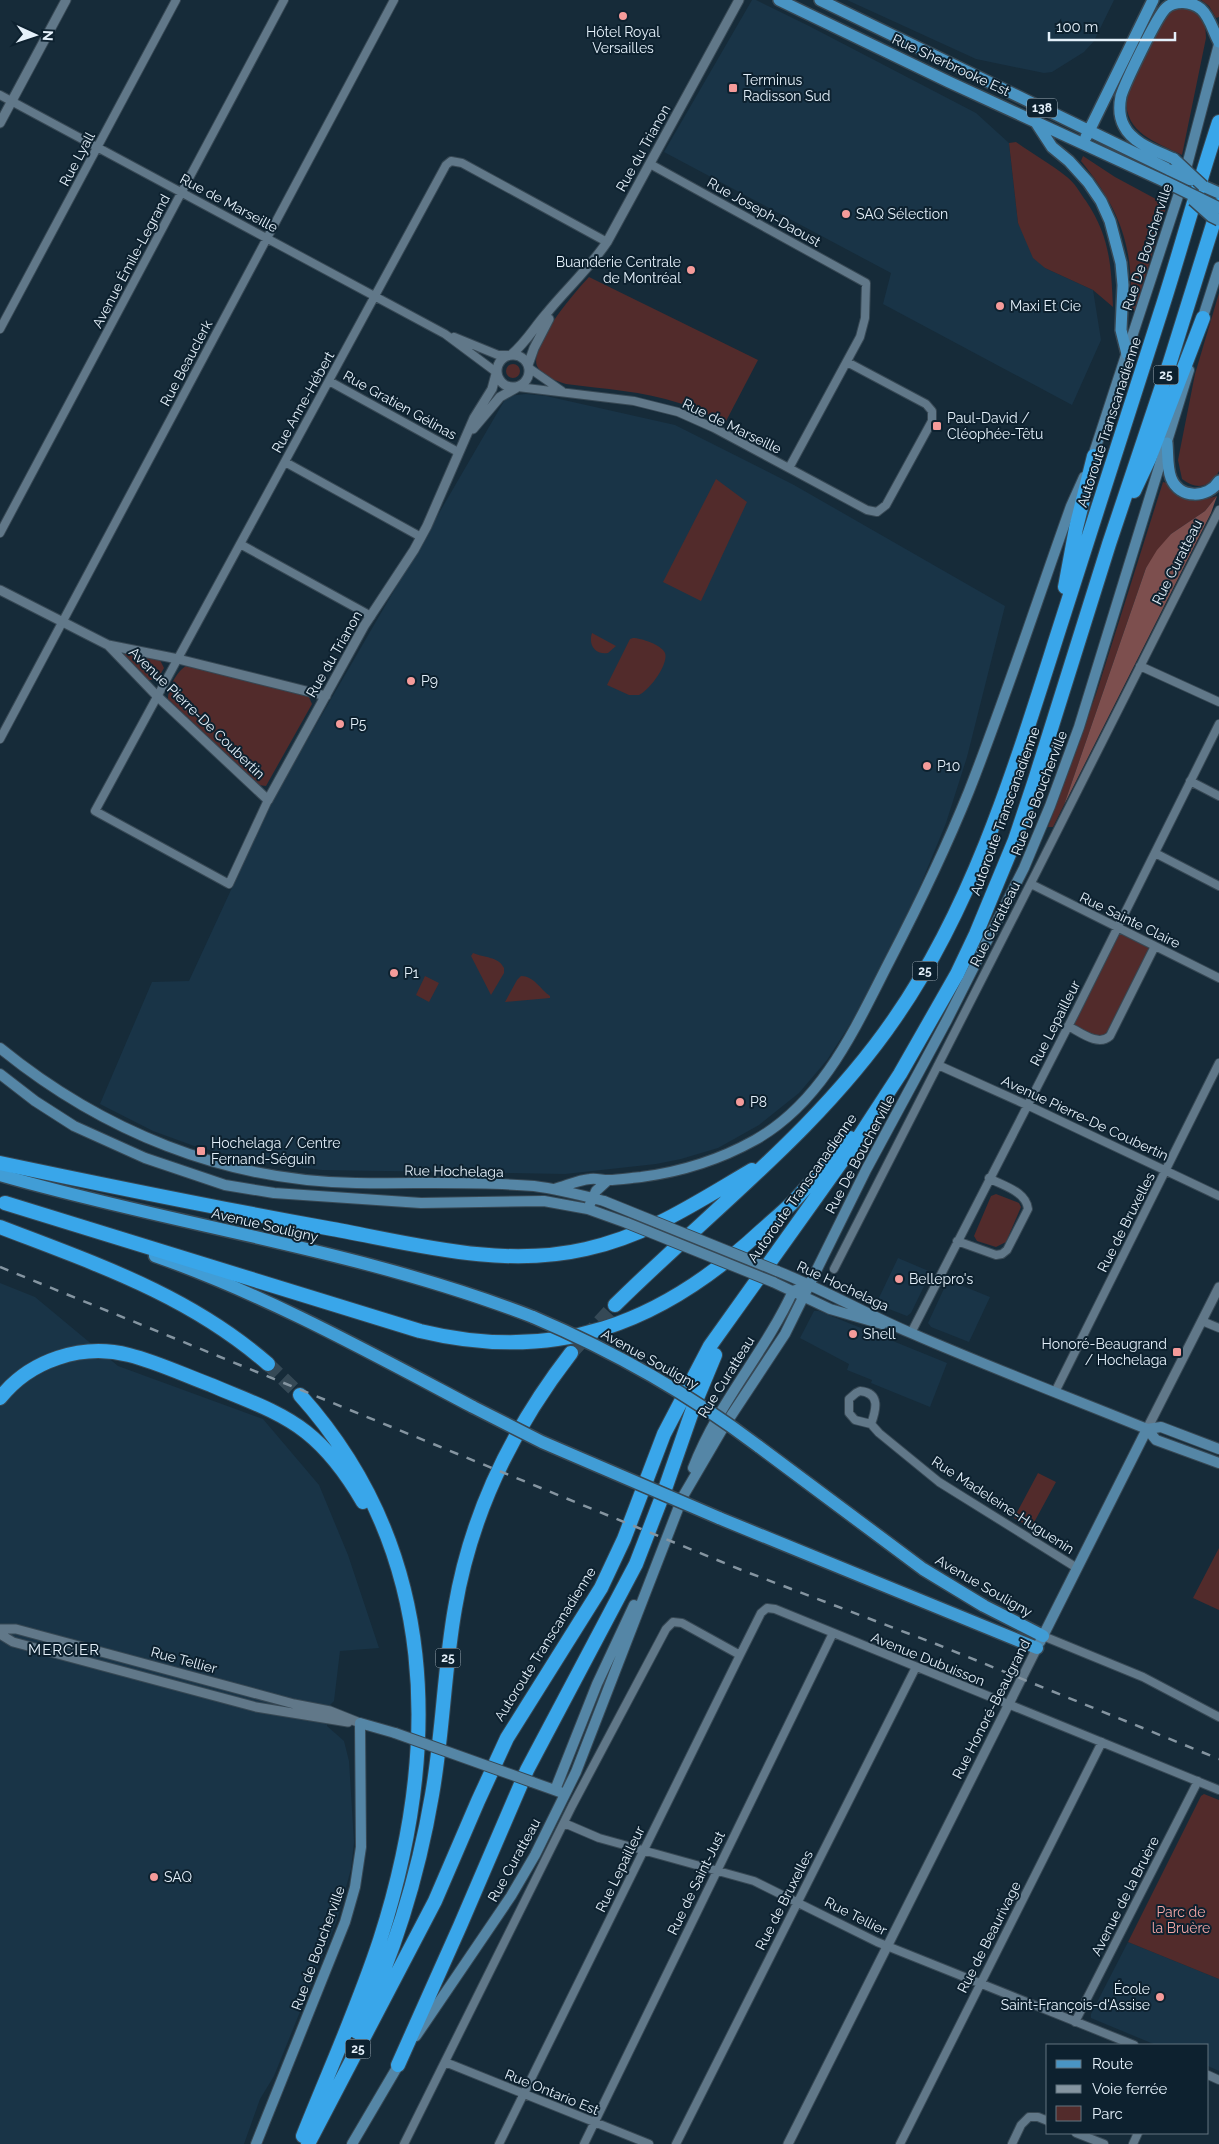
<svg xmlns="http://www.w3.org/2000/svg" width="1219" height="2144" font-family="Raleway,sans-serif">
<rect width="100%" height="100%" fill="#162b39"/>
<!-- built -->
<path fill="#193447" d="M752 0H756L809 26 976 113 1009 143 1018 223 1045 268 1093 290 1101 340 1072 405 883 304 891 273 664 152Z
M847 0H1114L1094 41 1084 52 1052 72 1044 73 976 59Z
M526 394 546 396 675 425 794 485 1005 606 967 757 946 823 916 896 858 1012 827 1060 799 1093 759 1125 718 1148 681 1159 656 1164 565 1174 322 1170 259 1162 197 1147 153 1131 100 1104 152 982 189 981 273 799 507 396Z
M898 1258 931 1272 911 1313 907 1316 876 1304Z
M948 1280 990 1297 969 1342 931 1327 928 1323Z
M0 1283 35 1297 118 1366 263 1419 319 1485 348 1555 379 1648 340 1651 334 1701 330 1705 327 1726 344 1741 349 1761 354 1842 351 1869 337 1920 274 2076 260 2099 244 2144H0Z
M814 1311H819L947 1363 930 1407 871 1383 872 1380 847 1370 849 1364 800 1338Z
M1128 1942 1219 1979V2071L1208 2066V2045H1156L1091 2018V2014Z"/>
<!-- green -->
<path fill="#522b2b" d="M1201 0H1219V17L1216 18 1209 6Z
M1186 8C1202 11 1206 23 1206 38L1182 155C1154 141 1124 133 1126 96L1164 19 1173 10Z
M1016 142C1033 154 1051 164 1067 177 1075 183 1080 193 1086 201 1110 237 1111 264 1113 307L1093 290 1045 268 1033 258 1018 223 1009 143Z
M1083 156 1115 177 1167 205 1135 311H1130C1135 249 1120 209 1081 161Z
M589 277 758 360 725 423C710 416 695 408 679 403 643 391 604 389 566 384 556 381 541 376 537 366 529 345 575 292 589 277Z
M1219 293V471C1211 487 1197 491 1182 479L1178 460 1195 374Z
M506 371a7 7 0 1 1 14 0a7 7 0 1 1-14 0Z
M716 479 747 502 701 601 663 582Z
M1163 482C1169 483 1171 488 1175 492 1187 504 1203 500 1217 496L1205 511 1171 534 1146 568 1064 805 1053 827H1048L1097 691Z
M592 633 616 646 608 653C595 655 588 645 592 633Z
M633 638C641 638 662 645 665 653 669 664 649 691 639 695H629L607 685 630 639Z
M120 650 160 660 164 668 157 680H148L119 652Z
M186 666 308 695 312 704 266 786 258 785 168 699C168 688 177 671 186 666Z
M1118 928 1155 946 1105 1041 1068 1026Z
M473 953C484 958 498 956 504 968V973L491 995 471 956Z
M425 976 439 983 429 1002 416 995Z
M521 976C534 976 540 989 550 996V998L505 1002 517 980Z
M996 1194 1019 1203 1021 1207 1006 1242 996 1247 977 1241 974 1236 991 1196Z
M1038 1473 1056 1482 1031 1528 1014 1518Z
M1219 1548V1610L1193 1598Z
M1204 1794 1219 1800V1979L1128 1942 1201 1796Z"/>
<!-- forest -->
<path fill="#7d4f4e" d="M1217 496 1211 513 1064 805 1146 568 1157 550 1171 534 1205 511Z"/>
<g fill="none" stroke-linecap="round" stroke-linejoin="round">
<!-- motorway-tunnel -->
<path stroke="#354956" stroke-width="14" stroke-dasharray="14 7" stroke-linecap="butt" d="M571 1353 615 1305
M268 1364 300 1395"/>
<defs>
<path id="minor" d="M0 95 445 334 496 372
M650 164 866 283 865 318 860 337 789 468
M0 329 176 0
M454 337 498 355H508
M529 368 562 391
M329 381 458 452
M518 387 634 401 678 412 714 428 867 510 877 512 886 505 932 421V411L926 404 847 362
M285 462 421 537
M0 533 284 0
M240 544 371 616
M1140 666 1219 702
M0 739 394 0
M1190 781 1219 796
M268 800 229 884 95 811 446 165 451 161 462 163 607 242
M1155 853 1219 886
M1031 884 1219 978
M1068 1026C1080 1032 1098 1047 1110 1036L1155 946
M938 1065 1027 1105 1219 1196
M957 1241 996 1255 1002 1254 1007 1250 1028 1209C1026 1191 1003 1186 989 1178
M834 1269 1037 871 1219 510
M1202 1321 1219 1328
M911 1333 1076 1011 1219 724
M860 1391C881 1393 876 1410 871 1424L855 1420 849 1413V1399L856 1393Z
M1055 1392 1219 1063
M871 1424 879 1433 939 1482 1077 1568
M1043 1636 1143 1677 1219 1717
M564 1823 599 1838 754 1881 877 1942 1134 2045
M1075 2022 1198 1781
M445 2062 649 2144
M1208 2075 1219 2080
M1076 2133 1104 2144
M404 2144 572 1806 666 1629 673 1622 682 1623 740 1655
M499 2144 740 1655 761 1613 767 1608 775 1609 1219 1790
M584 2144 833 1633
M676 2144 916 1667
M900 2144 1102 1742
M1012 2144 1021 2125 1029 2117H1038L1048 2121
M1133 2144 1138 2133"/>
<path id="tertiary" d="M0 123 66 0
M497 371a16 16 0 1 1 32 0a16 16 0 1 1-32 0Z
M511 355C527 341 533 329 546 314 566 289 589 269 607 242L739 0
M528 365 534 348 549 319
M473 429 500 397 516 388
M0 590 108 645 178 659 326 696
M108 645 157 696 268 800 364 626 414 550 427 526 474 418 492 389 496 374
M1147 1429 1219 1287
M0 1629H16L294 1704 330 1711 360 1723
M0 1634 13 1642 256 1707 348 1722
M788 2144 1037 1648"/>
<path id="secondary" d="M1201 323 1219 267
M1091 462 1182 184 1219 44
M0 1048C102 1131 224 1181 356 1183 415 1184 475 1181 534 1186 558 1189 581 1195 604 1201
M0 1074 35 1101 74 1126 145 1158 225 1185 274 1193 421 1203 544 1201 588 1209 627 1223
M554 1189C566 1186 578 1180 590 1179 596 1178 602 1180 608 1180 619 1180 630 1178 641 1177 680 1172 721 1159 755 1140 824 1101 856 1026 890 960 919 904 946 848 969 791 1006 697 1037 601 1071 506L1084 477
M590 1204 596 1191 608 1180
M777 1271C823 1289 866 1314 911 1333 989 1367 1068 1397 1147 1429L1161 1427 1219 1449
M773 1282 830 1309 882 1324
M1147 1429 1156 1440 1219 1463
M693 1468C719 1401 764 1354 793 1291L810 1285
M682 1498 723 1428 785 1334 866 1170 947 1020 1024 868 1050 806 1079 727 1189 370
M1040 1642 1147 1429
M532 1782 560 1792
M555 1790 597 1684 634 1605
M416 2036 511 1896 535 1855 576 1772 683 1496
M256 2144 345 1922 355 1887 361 1847 360 1723 395 1733
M352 2144 402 2059"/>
<path id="primary" d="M779 0 949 82 1166 182
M820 0 1170 170
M1035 121 1052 147 1069 161 1088 182 1101 201 1110 221 1121 263 1123 285 1121 330 1127 354
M1086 137 1153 0
M1174 159C1157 151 1133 144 1124 126 1119 117 1119 106 1121 96 1125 83 1157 16 1166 8 1175 0 1191 1 1201 9 1210 17 1213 31 1219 42
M1203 186 1219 193
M1167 443C1168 454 1167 468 1171 478 1179 499 1208 499 1219 481"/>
<path id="trunk" d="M0 1175C177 1226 361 1250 533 1317
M155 1256C266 1295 369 1352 473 1407
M758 1446 923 1569 984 1606 1043 1636
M719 1518 1037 1648"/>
<path id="motorway" d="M1134 491 1149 459 1203 318
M1065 587 1076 528 1094 456
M0 1163C109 1186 218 1208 327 1228 411 1243 500 1269 586 1249 649 1235 697 1202 752 1170
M5 1203 420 1331C556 1364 661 1324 761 1231 771 1222 782 1213 792 1203 812 1182 830 1159 850 1138
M0 1227C96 1264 189 1295 268 1364
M615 1305C710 1211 819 1129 895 1018 978 898 1019 754 1063 617 1096 515 1129 413 1161 311 1181 249 1198 185 1219 122
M300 1395C440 1551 441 1750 380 1940 358 2007 329 2071 303 2136
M0 1398C30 1360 82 1343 129 1355 157 1362 184 1375 211 1385 243 1399 278 1410 306 1432 330 1451 348 1476 363 1502
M357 2032C393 1957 418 1877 432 1795 443 1733 444 1670 455 1608 471 1513 513 1428 571 1353
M398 2065 460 1926 527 1770 636 1564 665 1489 695 1403 715 1355
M308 2144 435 1901 478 1801 507 1738 601 1588 624 1539 664 1434 710 1346 857 1140 900 1074 957 974 976 934 1015 840 1034 783 1109 544 1170 362 1219 205"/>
</defs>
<!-- minor casing -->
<use href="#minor" stroke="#374854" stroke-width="10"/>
<!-- tertiary casing -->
<use href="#tertiary" stroke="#374854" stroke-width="11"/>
<!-- secondary casing -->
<use href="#secondary" stroke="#374854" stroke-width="12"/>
<!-- primary casing -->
<use href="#primary" stroke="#374854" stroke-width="14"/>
<!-- trunk casing -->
<use href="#trunk" stroke="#374854" stroke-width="15"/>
<!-- motorway casing -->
<use href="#motorway" stroke="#374854" stroke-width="16"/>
<!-- minor -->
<use href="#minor" stroke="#617889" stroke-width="8"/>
<!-- tertiary -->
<use href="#tertiary" stroke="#617889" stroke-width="9"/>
<!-- secondary -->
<use href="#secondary" stroke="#5586a6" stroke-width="10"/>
<!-- primary -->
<use href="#primary" stroke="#4994c3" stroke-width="11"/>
<!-- trunk -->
<use href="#trunk" stroke="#419dd6" stroke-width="12"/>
<!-- motorway -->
<use href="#motorway" stroke="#39a6ea" stroke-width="14"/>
<!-- rail -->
<path stroke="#8595a1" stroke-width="2.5" stroke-dasharray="9 9" stroke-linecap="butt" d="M0 1267 744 1571 936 1644 1219 1759"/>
<defs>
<path id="secondary-bridge" d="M604 1201 777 1271
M627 1223 773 1282
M395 1733 532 1782"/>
<path id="primary-bridge" d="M1174 159 1203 186
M1170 170 1191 180
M1166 182 1219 208
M1193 200 1211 216 1219 220"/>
<path id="trunk-bridge" d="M533 1317C613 1351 688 1393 758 1446
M473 1407 542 1442 719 1518"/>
</defs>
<!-- secondary-bridge casing -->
<use href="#secondary-bridge" stroke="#374854" stroke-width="12" stroke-linecap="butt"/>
<!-- primary-bridge casing -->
<use href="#primary-bridge" stroke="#374854" stroke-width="14" stroke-linecap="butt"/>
<!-- trunk-bridge casing -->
<use href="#trunk-bridge" stroke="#374854" stroke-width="15" stroke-linecap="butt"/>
<!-- secondary-bridge -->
<use href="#secondary-bridge" stroke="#5586a6" stroke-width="10"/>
<!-- primary-bridge -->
<use href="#primary-bridge" stroke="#4994c3" stroke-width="11"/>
<!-- trunk-bridge -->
<use href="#trunk-bridge" stroke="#419dd6" stroke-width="12"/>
</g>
<!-- markers -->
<g fill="#f59b9a" stroke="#0d212f" stroke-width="2">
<circle cx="623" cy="16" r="5"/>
<rect x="728" y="83" width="10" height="10" rx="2.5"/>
<circle cx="846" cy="214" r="5"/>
<circle cx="691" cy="270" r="5"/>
<circle cx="1000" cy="306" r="5"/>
<rect x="932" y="421" width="10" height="10" rx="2.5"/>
<circle cx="411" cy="681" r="5"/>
<circle cx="340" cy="724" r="5"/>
<circle cx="927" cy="766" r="5"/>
<circle cx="394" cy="973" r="5"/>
<circle cx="740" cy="1102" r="5"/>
<rect x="196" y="1146" width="10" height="10" rx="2.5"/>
<circle cx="899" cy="1279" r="5"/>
<circle cx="853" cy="1334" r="5"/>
<rect x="1172" y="1347" width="10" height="10" rx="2.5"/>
<circle cx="154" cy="1877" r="5"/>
<circle cx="1160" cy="1997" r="5"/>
</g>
<g text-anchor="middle" stroke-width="4" stroke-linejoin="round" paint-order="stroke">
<!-- shield labels -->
<g fill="#0d212f" stroke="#a4b2bd" stroke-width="1">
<rect x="1027" y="98.5" width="30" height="19" rx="4"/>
<rect x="1153.5" y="365.5" width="25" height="19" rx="4"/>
<rect x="912.5" y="961.5" width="25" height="19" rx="4"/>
<rect x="435.5" y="1648.5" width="25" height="19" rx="4"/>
<rect x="345.5" y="2039.5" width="25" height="19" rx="4"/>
</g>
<g font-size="12" font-weight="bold" fill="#e4f0fa">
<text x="1042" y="112">138</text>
<text x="1166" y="379">25</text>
<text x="925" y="975">25</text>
<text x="448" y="1662">25</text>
<text x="358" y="2053">25</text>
</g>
<!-- poi labels -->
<g font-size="14" fill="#e4f0fa" stroke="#0d212f" text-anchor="start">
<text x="623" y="37" text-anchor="middle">Hôtel Royal<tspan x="623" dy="16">Versailles</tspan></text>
<text x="743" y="85">Terminus<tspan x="743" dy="16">Radisson Sud</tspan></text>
<text x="856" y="219">SAQ Sélection</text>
<text x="681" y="267" text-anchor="end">Buanderie Centrale<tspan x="681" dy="16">de Montréal</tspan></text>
<text x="1010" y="311">Maxi Et Cie</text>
<text x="947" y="423">Paul-David /<tspan x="947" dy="16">Cléophée-Têtu</tspan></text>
<text x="421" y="686">P9</text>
<text x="350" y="729">P5</text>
<text x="937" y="771">P10</text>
<text x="404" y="978">P1</text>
<text x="750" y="1107">P8</text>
<text x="211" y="1148">Hochelaga / Centre<tspan x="211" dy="16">Fernand-Séguin</tspan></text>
<text x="909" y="1284">Bellepro's</text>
<text x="863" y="1339">Shell</text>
<text x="1167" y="1349" text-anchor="end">Honoré-Beaugrand<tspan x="1167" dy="16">/ Hochelaga</tspan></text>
<text x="164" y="1882">SAQ</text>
<text x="1150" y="1994" text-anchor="end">École<tspan x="1150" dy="16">Saint-François-d'Assise</tspan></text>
</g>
<!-- street labels -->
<g font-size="14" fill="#e4f0fa" stroke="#0d212f">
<text transform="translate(951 65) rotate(25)" y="5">Rue Sherbrooke Est</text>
<text transform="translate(643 148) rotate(-61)" y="5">Rue du Trianon</text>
<text transform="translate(77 159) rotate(-62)" y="5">Rue Lyall</text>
<text transform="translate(229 203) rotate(28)" y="5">Rue de Marseille</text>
<text transform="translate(764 212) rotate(29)" y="5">Rue Joseph-Daoust</text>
<text transform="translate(1147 247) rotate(-72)" y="5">Rue De Boucherville</text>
<text transform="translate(131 261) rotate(-62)" y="5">Avenue Émile-Legrand</text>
<text transform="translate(186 363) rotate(-62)" y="5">Rue Beauclerk</text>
<text transform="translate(303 402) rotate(-61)" y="5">Rue Anne-Hébert</text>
<text transform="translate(400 405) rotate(29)" y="5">Rue Gratien Gélinas</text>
<text transform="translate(1109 422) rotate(-72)" y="5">Autoroute Transcanadienne</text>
<text transform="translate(732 426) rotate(26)" y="5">Rue de Marseille</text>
<text transform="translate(1177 562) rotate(-63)" y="5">Rue Curatteau</text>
<text transform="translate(334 654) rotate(-60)" y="5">Rue du Trianon</text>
<text transform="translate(197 713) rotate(44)" y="5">Avenue Pierre-De Coubertin</text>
<text transform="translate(1039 793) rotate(-69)" y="5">Rue De Boucherville</text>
<text transform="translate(1005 811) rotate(-70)" y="5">Autoroute Transcanadienne</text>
<text transform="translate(1130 920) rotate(26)" y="5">Rue Sainte Claire</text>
<text transform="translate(995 924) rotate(-63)" y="5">Rue Curatteau</text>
<text transform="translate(1055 1023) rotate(-63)" y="5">Rue Lepailleur</text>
<text transform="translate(1085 1118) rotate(25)" y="5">Avenue Pierre-De Coubertin</text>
<text transform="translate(860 1154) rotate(-62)" y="5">Rue De Boucherville</text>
<text transform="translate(454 1171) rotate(1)" y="5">Rue Hochelaga</text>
<text transform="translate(802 1188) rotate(-55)" y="5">Autoroute Transcanadienne</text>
<text transform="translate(1126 1222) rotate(-63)" y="5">Rue de Bruxelles</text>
<text transform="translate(265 1225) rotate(13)" y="5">Avenue Souligny</text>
<text transform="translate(843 1286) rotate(25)" y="5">Rue Hochelaga</text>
<text transform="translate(650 1359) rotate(29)" y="5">Avenue Souligny</text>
<text transform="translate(726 1377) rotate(-58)" y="5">Rue Curatteau</text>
<text transform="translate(1003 1505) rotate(33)" y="5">Rue Madeleine-Huguenin</text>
<text transform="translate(984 1586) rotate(30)" y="5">Avenue Souligny</text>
<text transform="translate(545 1644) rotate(-58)" y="5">Autoroute Transcanadienne</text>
<text transform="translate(928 1659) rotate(22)" y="5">Avenue Dubuisson</text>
<text transform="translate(184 1660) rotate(15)" y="5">Rue Tellier</text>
<text transform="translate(991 1709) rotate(-63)" y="5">Rue Honoré-Beaugrand</text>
<text transform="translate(514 1860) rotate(-61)" y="5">Rue Curatteau</text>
<text transform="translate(620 1869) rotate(-64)" y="5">Rue Lepailleur</text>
<text transform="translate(696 1883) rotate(-64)" y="5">Rue de Saint-Just</text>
<text transform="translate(1125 1896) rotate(-63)" y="5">Avenue de la Bruère</text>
<text transform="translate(784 1900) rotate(-63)" y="5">Rue de Bruxelles</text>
<text transform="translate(856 1916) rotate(27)" y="5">Rue Tellier</text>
<text transform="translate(989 1937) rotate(-63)" y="5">Rue de Beaurivage</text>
<text transform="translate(318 1948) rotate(-70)" y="5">Rue de Boucherville</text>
<text transform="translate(552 2092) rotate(22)" y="5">Rue Ontario Est</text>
</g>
<!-- park labels -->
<g font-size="14" fill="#f3a6a5" stroke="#0d212f">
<text x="1181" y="1917">Parc de<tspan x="1181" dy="16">la Bruère</tspan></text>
</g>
<!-- neighbourhood labels -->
<g font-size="15" letter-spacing="1" fill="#e4f0fa" stroke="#0d212f">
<text x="64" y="1655">MERCIER</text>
</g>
</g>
<!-- legend -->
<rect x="1046" y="2044" width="162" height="90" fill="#0d212f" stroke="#637480"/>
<rect x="1056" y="2060" width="25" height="8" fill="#4994c3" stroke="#637480"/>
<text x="1092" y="2069" font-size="15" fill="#e4f0fa">Route</text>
<rect x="1056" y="2085" width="25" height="8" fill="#8595a1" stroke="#637480"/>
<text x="1092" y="2094" font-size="15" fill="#e4f0fa">Voie ferrée</text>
<rect x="1056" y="2106" width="25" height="15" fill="#522b2b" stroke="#637480"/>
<text x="1092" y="2119" font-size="15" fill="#e4f0fa">Parc</text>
<!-- north arrow -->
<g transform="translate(35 35) rotate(93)" stroke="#0d212f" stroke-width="4" paint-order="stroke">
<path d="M0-4L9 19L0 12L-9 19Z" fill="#e4f0fa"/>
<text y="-8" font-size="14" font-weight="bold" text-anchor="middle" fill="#e4f0fa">N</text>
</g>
<!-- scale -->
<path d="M1049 32v8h126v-8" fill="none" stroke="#e4f0fa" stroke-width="2.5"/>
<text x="1056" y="32" font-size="15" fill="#e4f0fa" stroke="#0d212f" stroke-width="4" paint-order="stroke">100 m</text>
</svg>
